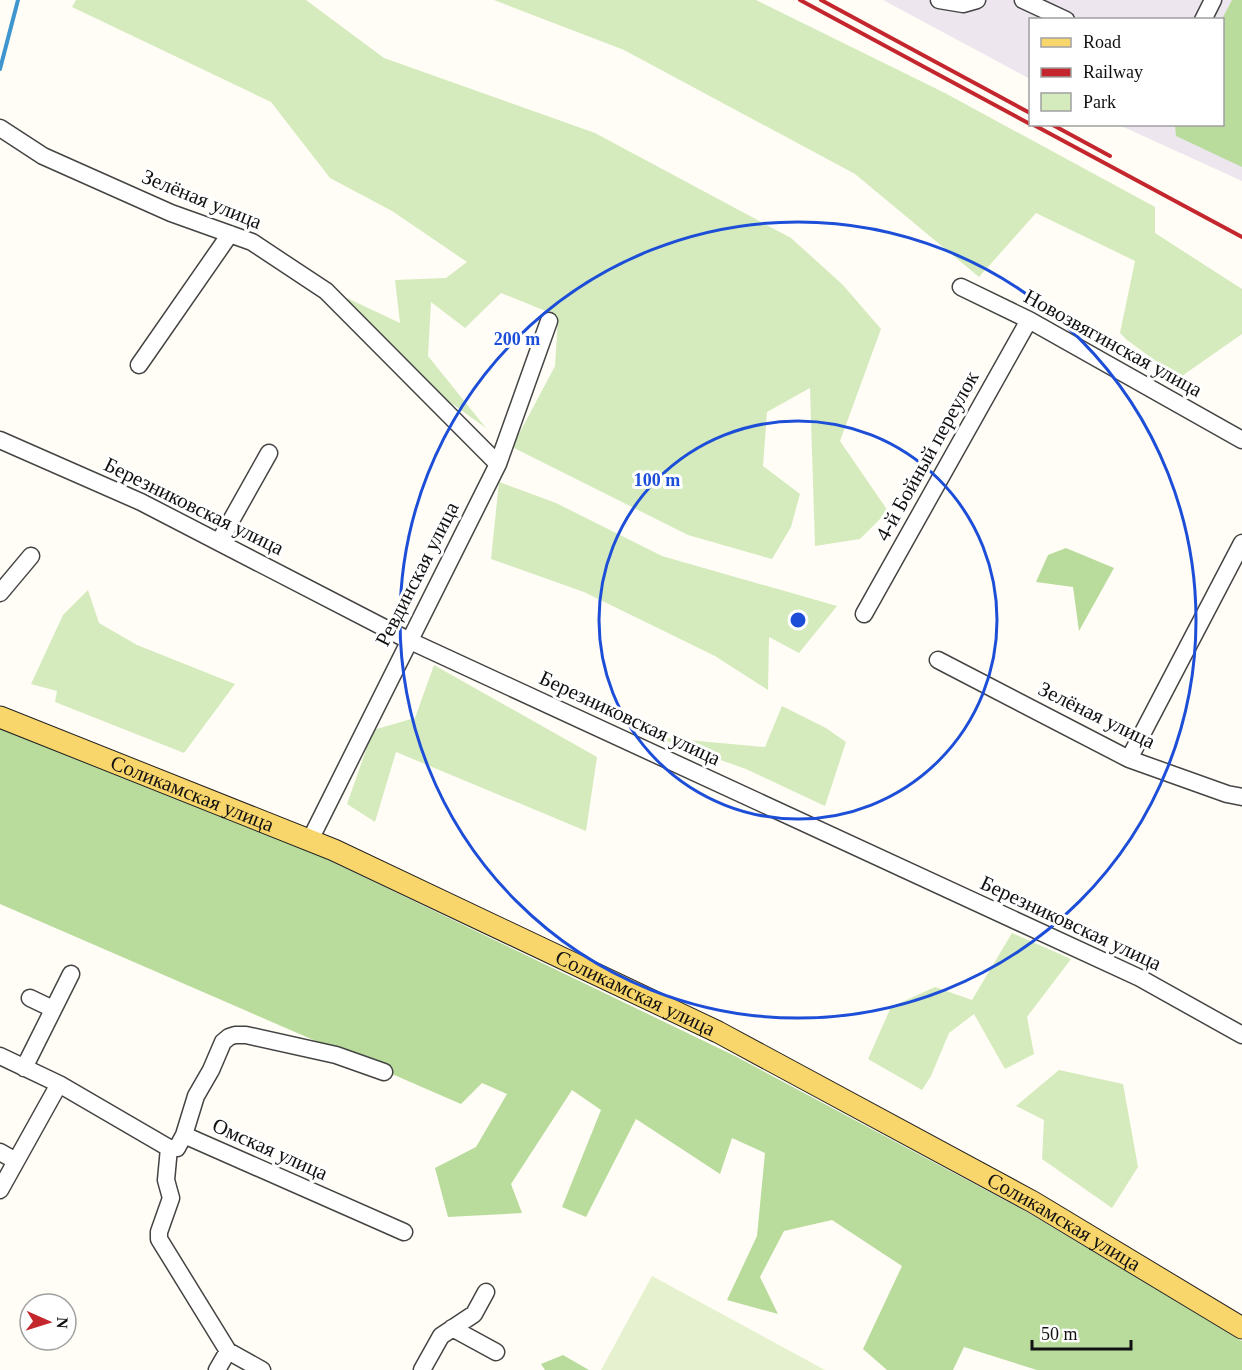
<svg xmlns="http://www.w3.org/2000/svg" width="1242" height="1370" font-family="Georgia,serif">
<rect width="100%" height="100%" fill="#fffdf5"/>
<!-- industrial -->
<path fill="#eee6ef" d="M883 0H1242V181L1119 125 1222 124V20H1030V79Z"/>
<!-- green -->
<path fill="#d5ebbd" d="M76 0H306L384 58 595 133 791 238 843 285 881 329 840 441 888 511 860 539 815 546 810 388 767 412 763 466 800 494 791 527 772 559 688 535 512 447 555 366 558 316 501 293 465 328 431 302 428 356 486 428 412 375 363 327 347 298 400 323 395 280 446 278 467 262 392 211 330 178 271 102 72 7Z
M494 0H756L945 93 1155 207V233L1242 289V334L1179 378 1127 340 1120 333 1135 261 1036 213 979 277 855 174 624 50Z
M499 482 556 503 662 556 837 606 799 653 769 637 768 690 715 656 584 592 491 559Z
M88 590 99 623 137 645 235 684 184 753 55 702 57 691 31 684 63 615Z
M434 665 597 757 586 831 396 752 375 822 347 804 373 730 415 718Z
M782 706 826 728 846 742 825 806 746 769 655 737 765 747Z
M1012 933 1071 959 1027 1017 1034 1054 1005 1069 974 1014 949 1033 931 1076 922 1090 868 1059 891 1007 935 987 972 1000Z
M1059 1070 1123 1084 1138 1167 1112 1208 1042 1159 1044 1120 1016 1106Z"/>
<!-- forest -->
<path fill="#b9dc9c" d="M1232 0H1242V167L1176 136 1175 125 1222 124V19Z
M1066 548 1114 568 1079 631 1073 587 1036 582 1048 555Z
M0 725 308 850 735 1056 1027 1212 1242 1341V1370H1037L964 1347 953 1370H887L863 1349 902 1266 832 1220 784 1231 760 1277 778 1314 727 1300 757 1236 765 1153 732 1138 720 1174 636 1119 586 1217 562 1207 601 1110 572 1090 511 1184 522 1213 448 1217 435 1168 476 1147 507 1094 482 1083 461 1104 0 904Z
M563 1355 589 1370H545L541 1364Z"/>
<!-- pitch -->
<path fill="#e6f2cf" d="M652 1276 825 1370H601Z"/>
<g fill="none" stroke-linecap="round" stroke-linejoin="round">
<!-- stream -->
<path stroke="#3f96cf" stroke-width="4" d="M0 69 18 0"/>
<defs>
<path id="minor" d="M939 0 963 4 977 0
M1023 0 1066 20
M1203 20 1213 0
M0 128 43 156 171 213 252 242 326 291 498 464
M961 287 1029 320 1242 440
M139 365 230 234
M0 440 141 502 408 640 1140 978 1242 1035
M219 542 269 453
M0 593 31 556
M864 614 1029 320
M938 660 1129 759 1227 794 1242 797
M1129 759 1242 543
M310 840 498 464 549 321
M30 998 53 1009
M0 1056 59 1084 169 1148H177L184 1135 404 1232
M24 1068 71 974
M184 1135 196 1096 211 1070 223 1042 229 1037 235 1035H246L336 1055 384 1072
M169 1148 166 1180 171 1198 159 1232V1239L228 1351 262 1370
M0 1152 16 1161
M0 1190 59 1084
M452 1328 496 1352
M217 1370 228 1351
M422 1370 441 1336 474 1314 486 1292"/>
<g id="major">
<path id="s1" d="M0 717 334 850 718 1032 1033 1202 1242 1328"/>
</g>
</defs>
<!-- minor casing -->
<use href="#minor" stroke="#444" stroke-width="19"/>
<!-- major casing -->
<use href="#major" stroke="#222" stroke-width="23"/>
<!-- minor -->
<use href="#minor" stroke="#fff" stroke-width="16"/>
<!-- major -->
<use href="#major" stroke="#f9d66b" stroke-width="21"/>
<!-- rail -->
<path stroke="#c4262e" stroke-width="4" d="M800 0 1030 124
M821 0 1030 113
M1032 124 1242 237
M1051 124 1110 156"/>
</g>
<!-- distance rings -->
<g fill="none" stroke="#1d4ed8" stroke-width="3">
<circle cx="798" cy="620" r="199"/>
<circle cx="798" cy="620" r="398"/>
</g>
<g text-anchor="middle" stroke-width="6" stroke-linejoin="round" paint-order="stroke">
<!-- street labels -->
<g font-size="21" fill="#111" stroke="#fff">
<text transform="translate(202 199) rotate(22)" y="7">Зелёная улица</text>
<text transform="translate(1113 343) rotate(29)" y="7">Новозвягинская улица</text>
<text transform="translate(927 456) rotate(-61)" y="7">4-й Бойный переулок</text>
<text transform="translate(194 506) rotate(26)" y="7">Березниковская улица</text>
<text transform="translate(417 574) rotate(-63)" y="7">Ревдинская улица</text>
<text transform="translate(1097 715) rotate(26)" y="7">Зелёная улица</text>
<text transform="translate(630 718) rotate(25)" y="7">Березниковская улица</text>
<text dy="7" stroke="none"><textPath href="#s1" startOffset="207">Соликамская улица</textPath></text>
<text transform="translate(1071 923) rotate(25)" y="7">Березниковская улица</text>
<text dy="7" stroke="none"><textPath href="#s1" startOffset="693">Соликамская улица</textPath></text>
<text transform="translate(270 1149) rotate(24)" y="7">Омская улица</text>
<text dy="7" stroke="none"><textPath href="#s1" startOffset="1179">Соликамская улица</textPath></text>
</g>
</g>
<circle cx="798" cy="620" r="9" fill="#1d4ed8" stroke="#fff" stroke-width="3"/>
<g font-size="18" text-anchor="middle" font-weight="bold" fill="#1d4ed8" stroke="#fff" stroke-width="6" stroke-linejoin="round" paint-order="stroke">
<text x="517" y="345">200 m</text>
<text x="657" y="486">100 m</text>
</g>
<!-- legend -->
<rect x="1029" y="18" width="195" height="108" fill="#ffffff" stroke="#a0a0a0" stroke-width="1.5"/>
<rect x="1041" y="38" width="30" height="9" fill="#f9d66b" stroke="#a0a0a0" stroke-width="1.5"/>
<text x="1083" y="48" font-size="18" fill="#111111">Road</text>
<rect x="1041" y="68" width="30" height="9" fill="#c4262e" stroke="#a0a0a0" stroke-width="1.5"/>
<text x="1083" y="78" font-size="18" fill="#111111">Railway</text>
<rect x="1041" y="93" width="30" height="18" fill="#d5ebbd" stroke="#a0a0a0" stroke-width="1.5"/>
<text x="1083" y="108" font-size="18" fill="#111111">Park</text>
<!-- north arrow -->
<g transform="translate(48 1322) rotate(93)"><circle r="28" fill="#ffffff" stroke="#a0a0a0" stroke-width="1.5"/>
<path d="M0-4.5L10 22L0 15L-10 22Z" fill="#c4262e"/>
<text y="-9" font-size="16" font-weight="bold" text-anchor="middle" fill="#111111">N</text>
</g>
<!-- scale -->
<path d="M1032 1340v9h99v-9" fill="none" stroke="#111111" stroke-width="3"/>
<text x="1041" y="1340" font-size="18" fill="#111111" stroke="#ffffff" stroke-width="4.5" paint-order="stroke">50 m</text>
</svg>
